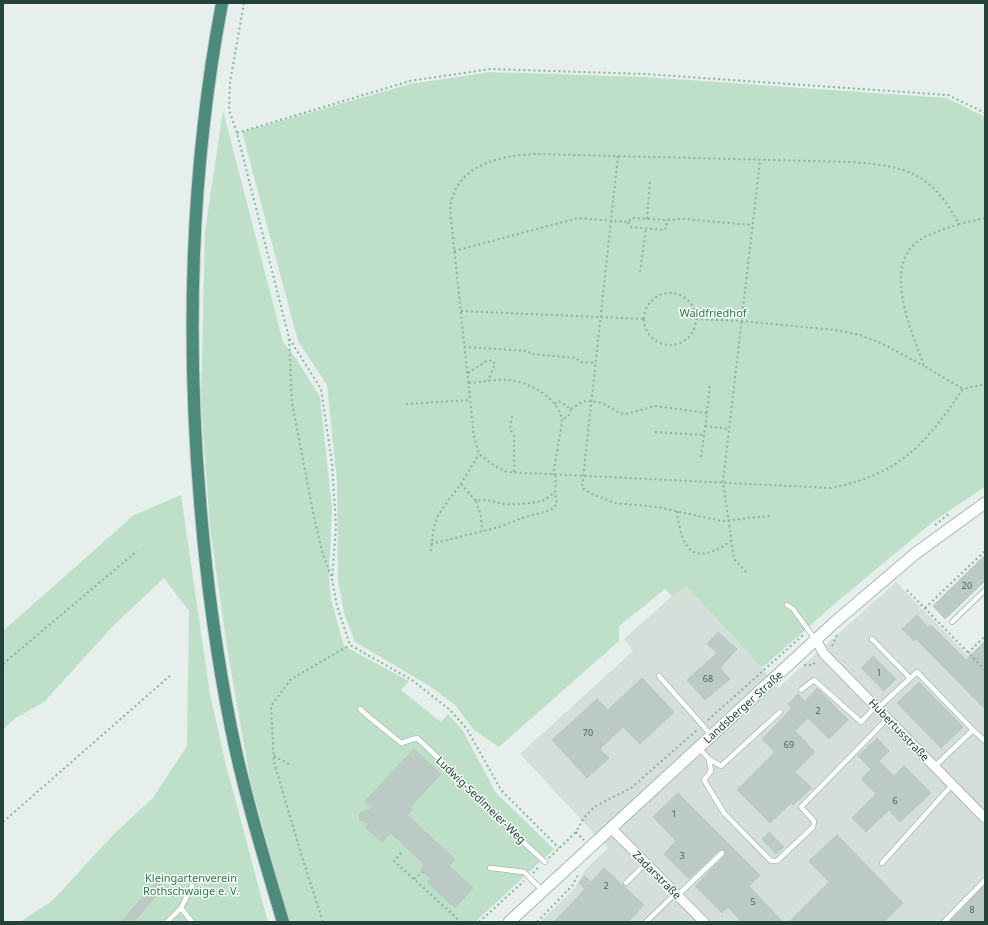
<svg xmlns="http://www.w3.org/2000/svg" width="988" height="925" font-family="'Noto Sans',sans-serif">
<rect width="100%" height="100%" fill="#e6efeb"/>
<!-- built -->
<path fill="#d4dfda" d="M896 582 985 673V922H540L575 888 585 870 608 848 520 754 633 651 624 639 672 596 687 587 762 668 778 688Z"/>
<!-- green -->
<path fill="#bfe0c8" d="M490 72 645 77 947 98 985 117V487L934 521 838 601 762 668 687 587 672 596 665 589 619 626V641L499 747 473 729 455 705 428 685 355 642 344 613 338 580 337 482 327 385 298 341 242 132 410 84Z
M223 111 283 342 297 360 320 397 332 507 329 577 331 599 344 646 409 681 401 690 441 722 448 714 463 731 496 793 554 849 475 922H290L286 910 251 784 228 654 210 528 201 403 205 231Z
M181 495 210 694 226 765 268 922H20L52 901 115 833 153 798 187 746 189 611 164 578 114 625 44 702 14 719 3 730V631L134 515Z"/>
<!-- building -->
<path fill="#bbcac4" stroke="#b8c9c2" d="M985 555V581L945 619 933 606Z
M917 615 928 627 931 625 966 660 985 641V709L916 639 914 641 902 629Z
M718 632 737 649 720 668 730 679 705 700 687 680 717 653 707 644Z
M873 656 896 679 884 691 861 668Z
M642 678 674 712 640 744 623 727 600 749 609 758 587 778 552 740 597 699 608 710Z
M919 682 963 727 941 748 897 703Z
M817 688 848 720 829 739 808 718 795 731 815 752 795 772 812 788 793 805 791 803 770 823 737 790 775 752 762 739 792 708 788 704 798 694 805 701Z
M877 738 889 751 879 761 894 776 904 766 931 793 900 822 889 810 866 832 852 818 876 794 861 779 871 769 858 756Z
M414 749 441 774 410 807 412 810 407 815 455 859 449 866 473 888 455 908 427 882 431 878 421 871 424 864 391 833 382 842 365 827 369 823 360 820 359 816 360 813 373 808 365 801Z
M678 793 760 875 749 886 783 922H742L728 907 722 913 695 886 725 855 726 852 723 850H719L689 879 664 854 676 841 653 817Z
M769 832 784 847 776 854 762 839Z
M837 835 903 903 884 922H789L829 882 809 861Z
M604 868 644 905 628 922H554L585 889 579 883 585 876 591 882Z
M157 881 163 887 145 909 133 922H121Z
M985 885V922H949Z"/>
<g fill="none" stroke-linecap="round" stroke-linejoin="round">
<defs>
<path id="service" d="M787 605 793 609 815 639
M952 622 985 590
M872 639 910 678
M659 676 712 736
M801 690 814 680 861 722 876 706
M878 708 917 672 973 730 935 766
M360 709C373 721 387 731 401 743L417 738C461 778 500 822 545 862
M973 730 985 741
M699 748 709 759 721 766 780 712
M709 759 711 771 704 780 724 813 771 861H777L813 827 814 821 801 807 888 718
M882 863 952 785
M490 868 524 872 543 891
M626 883 646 863
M678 895 722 853
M181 908 192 886
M167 922 181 908 192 922
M646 922 676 893
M944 922 985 880"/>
<path id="minor" d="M816 640 824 654 985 818
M611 828 704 922"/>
<path id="tertiary" d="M509 922 835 622 916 553 985 503"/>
<path id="trunk" d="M222 3C191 167 186 335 200 501 206 577 216 653 231 728 244 793 264 858 283 922"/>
</defs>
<!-- service casing -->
<use href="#service" stroke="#a8b8b2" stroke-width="6"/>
<!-- minor casing -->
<use href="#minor" stroke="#a8b8b2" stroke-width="11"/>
<!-- tertiary casing -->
<use href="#tertiary" stroke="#a8b8b2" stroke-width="13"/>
<!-- trunk casing -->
<use href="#trunk" stroke="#c2cac8" stroke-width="14"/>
<!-- path -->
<path stroke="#86b3a5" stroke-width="2" stroke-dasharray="2 3" stroke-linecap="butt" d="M244 3 230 82 229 110 237 133 289 338 321 389 332 463 336 526 332 579 337 606 350 645 412 680 450 710 467 729 501 790 559 848
M237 133 410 81 490 69 645 74 948 95 985 113
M618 156 582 488 592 494 615 503 657 507 722 521 770 516
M985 218 959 224C931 172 906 166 851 162L537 154C499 155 455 165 450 209L474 437 479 454 495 466 507 472 831 488C900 474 925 445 963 389L985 384
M647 219 650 180
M628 222 631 227 664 230 667 227 666 220
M959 224C945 229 929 233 917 242 882 269 913 333 924 366L963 389
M454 251 578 218 628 222 632 218 667 220 684 219 752 225
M640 272 646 228
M644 319a26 26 0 1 1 52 0a26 26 0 1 1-52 0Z
M461 311 645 319
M696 319 741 321 835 330 860 335 883 344 924 366
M289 339 292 403 314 517 322 551 332 578
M464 347 528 351 531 354 576 358 580 362 596 363
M468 373 488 360 493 361 495 364 488 381
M469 383C482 382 496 379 509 380 530 382 561 399 562 423L553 475
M406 404 470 400
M555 404 559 401 571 409 569 415 562 420
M571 409 582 402 588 401 602 403 620 413 626 414 655 406 707 413 701 457
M707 413 710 383
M512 416 510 429 514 435V473
M705 426 729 429
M655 432 704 435
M461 484 476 501C491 498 491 502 504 504 512 505 534 503 542 501 547 499 551 495 555 492L556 475
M476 501 481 516 482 531
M677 511C682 551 693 567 731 541
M935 525 949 514
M431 544 499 527 522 518 551 510 557 504 555 492
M431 551 433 532 437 517 450 498 461 484 479 454
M746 572 734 559 723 482 760 161
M907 590 985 670
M925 608 985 551
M832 646 837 635
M968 653 985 636
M3 664 137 551
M804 665H813L815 662
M708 720 803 635
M274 756 291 765
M3 822 172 674
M576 832 584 840
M401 853 394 861 461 922
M549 858 576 832 583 819 594 807 631 788 697 730
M533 873 540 866
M414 879 423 872
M323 922 302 857 274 762 271 706 291 679 350 645
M479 922 524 881
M537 922 572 886 579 873"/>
<!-- service -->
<use href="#service" stroke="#fff" stroke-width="4.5"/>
<!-- minor -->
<use href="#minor" stroke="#fff" stroke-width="9"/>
<!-- tertiary -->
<use href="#tertiary" stroke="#fff" stroke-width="11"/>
<!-- trunk -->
<use href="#trunk" stroke="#4c8a7c" stroke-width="12"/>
</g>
<g text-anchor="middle" stroke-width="3" stroke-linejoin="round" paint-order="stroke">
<!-- number labels -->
<g font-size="9" fill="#4a645c">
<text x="967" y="589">20</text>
<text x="879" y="676">1</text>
<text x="708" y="682">68</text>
<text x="818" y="714">2</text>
<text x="588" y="736">70</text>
<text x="789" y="748">69</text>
<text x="895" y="804">6</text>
<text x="674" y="817">1</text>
<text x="682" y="859">3</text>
<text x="606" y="889">2</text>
<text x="753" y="905">5</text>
<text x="972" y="913">8</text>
</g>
<!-- park labels -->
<g font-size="11" fill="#2d7a4b" stroke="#f7fbf9">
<text x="713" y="317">Waldfriedhof</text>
<text x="191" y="882">Kleingartenverein<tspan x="191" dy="13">Rothschwaige e. V.</tspan></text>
</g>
<!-- street labels -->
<g font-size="11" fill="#24423a" stroke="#f7fbf9">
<text transform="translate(743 707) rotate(-42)" y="4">Landsberger Straße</text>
<text transform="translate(899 730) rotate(46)" y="4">Hubertusstraße</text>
<text transform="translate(481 800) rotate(44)" y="4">Ludwig-Sedlmeier-Weg</text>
<text transform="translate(657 875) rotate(45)" y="4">Zadarstraße</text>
</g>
</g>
<!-- border -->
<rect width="988" height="925" fill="none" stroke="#24423a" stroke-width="8"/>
</svg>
